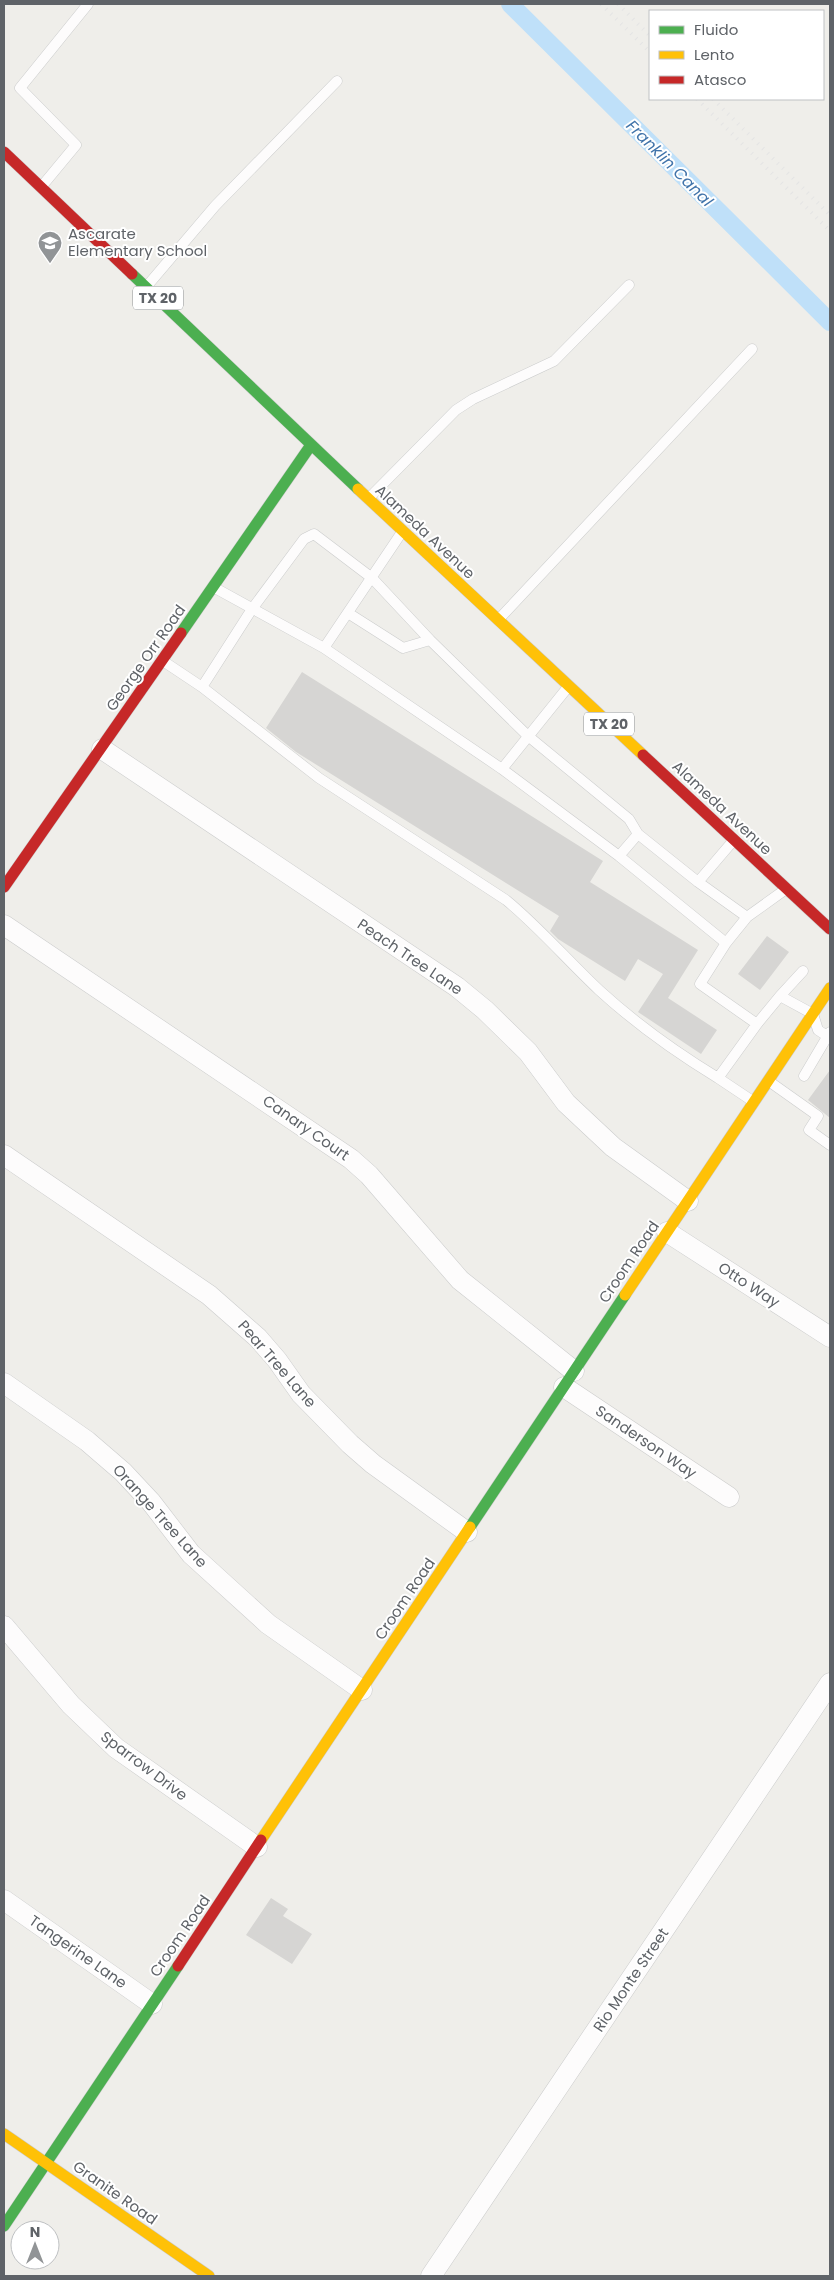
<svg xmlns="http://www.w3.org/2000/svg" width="834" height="2280" font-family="Poppins,sans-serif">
<rect width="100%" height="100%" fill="#efeeea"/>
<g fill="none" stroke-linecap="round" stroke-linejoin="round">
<!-- canal -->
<path stroke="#bfe0f9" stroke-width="18" d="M510 4 830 322"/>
</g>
<!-- building -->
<path fill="#d6d5d3" d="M302 672 603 861 590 882 698 950 668 998 717 1030 701 1054 638 1012 663 974 638 959 625 981 558 939 550 931 559 916 296 752 266 728Z
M767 936 789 952 760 990 738 974Z
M830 1070V1118L808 1100Z
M271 1898 288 1909 283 1916 312 1934 292 1964 246 1935Z"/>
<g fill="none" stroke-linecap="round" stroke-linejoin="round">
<defs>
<path id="lane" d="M42 186 76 145 20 88 88 4
M147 286 215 206 337 81
M369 498 456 410 473 399 554 361 629 285
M402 532 324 648 502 769 568 687
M215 588 324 648
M348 613 403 648 430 640
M499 619 752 349
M163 661 202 687 252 609 304 539 314 534 372 578 430 640 528 736 629 819 638 834 698 882 747 917
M202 687 319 778 506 900C539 927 567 960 599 990 635 1023 677 1053 718 1078
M502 769 619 856 726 943 700 984 757 1024 718 1078 754 1102
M619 856 638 834
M698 882 733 841
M726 943 747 917 786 889
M780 996 803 971
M757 1024 780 996 813 1014 818 1030 830 1038
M804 1076 830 1032
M770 1082 818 1116 809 1130 830 1145"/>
<path id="street" d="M102 749 457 987 485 1010 528 1052 566 1103 613 1147 688 1201
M4 925 351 1159 369 1175 460 1280 574 1371
M4 1155 209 1295 258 1338 277 1360 301 1394 350 1444 373 1464 467 1532
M667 1232 830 1337
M4 1383 87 1441 123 1472 151 1502 191 1554 268 1624 362 1690
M564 1387 729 1497
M4 1626 71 1705 116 1748 257 1847
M4 1900 152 2004
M431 2276 830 1683"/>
<path id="fast" d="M132 274 358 489
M181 633 311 445
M470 1527 625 1295
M4 2226 178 1966"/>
<path id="slow" d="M358 489 643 755
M625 1295 830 988
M261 1840 470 1527
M4 2134 209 2276"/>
<path id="jam" d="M4 152 132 274
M643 755 830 929
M4 887 181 633
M178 1966 261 1840"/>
</defs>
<!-- lane casing -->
<use href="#lane" stroke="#cbcccc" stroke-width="11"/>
<!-- street casing -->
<use href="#street" stroke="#cbcccc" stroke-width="21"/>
<!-- fast casing -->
<use href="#fast" stroke="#cacacb" stroke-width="12"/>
<!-- slow casing -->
<use href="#slow" stroke="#cacacb" stroke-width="12"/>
<!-- jam casing -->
<use href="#jam" stroke="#cacacb" stroke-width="12"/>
<!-- lane -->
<use href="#lane" stroke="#fdfcfc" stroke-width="10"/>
<!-- street -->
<use href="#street" stroke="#fdfcfc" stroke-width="20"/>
<!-- fast -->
<use href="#fast" stroke="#4caf50" stroke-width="11"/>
<!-- slow -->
<use href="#slow" stroke="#ffc107" stroke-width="11"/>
<!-- jam -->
<use href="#jam" stroke="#c62828" stroke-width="11"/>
<!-- rail -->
<path stroke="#e4e4e4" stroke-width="4" stroke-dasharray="1 6" stroke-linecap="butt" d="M601 4 650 52
M618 4 650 36
M697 99 830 231
M713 99 830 215"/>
</g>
<!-- icons -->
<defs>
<symbol id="school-pin" viewBox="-11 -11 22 30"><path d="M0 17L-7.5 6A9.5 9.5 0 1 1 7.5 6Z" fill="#919496" stroke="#fff"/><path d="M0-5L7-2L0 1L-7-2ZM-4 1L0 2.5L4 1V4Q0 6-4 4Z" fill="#fff"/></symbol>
</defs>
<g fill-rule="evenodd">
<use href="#school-pin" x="36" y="229" width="28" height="38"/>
</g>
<g text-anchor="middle" stroke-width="4" stroke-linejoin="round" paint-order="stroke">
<!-- shield labels -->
<g fill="#fff" stroke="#8f9295" stroke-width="1">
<rect x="133" y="286.5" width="50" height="23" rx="4"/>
<rect x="584" y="712.5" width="50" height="23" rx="4"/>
</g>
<g font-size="14" font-weight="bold" fill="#5f6368">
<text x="158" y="303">TX 20</text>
<text x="609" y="729">TX 20</text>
</g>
<!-- poi labels -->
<g font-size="15" fill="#5f6368" stroke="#fff" text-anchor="start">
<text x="68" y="239">Ascarate<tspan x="68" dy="17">Elementary School</tspan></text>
</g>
<!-- street labels -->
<g font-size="15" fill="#5f6368" stroke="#fff">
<text transform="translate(425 532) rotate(43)" y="5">Alameda Avenue</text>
<text transform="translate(146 658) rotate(-55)" y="5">George Orr Road</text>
<text transform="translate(722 808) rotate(43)" y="5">Alameda Avenue</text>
<text transform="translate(410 957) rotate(34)" y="5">Peach Tree Lane</text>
<text transform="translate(306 1128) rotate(35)" y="5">Canary Court</text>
<text transform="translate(629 1262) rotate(-56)" y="5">Croom Road</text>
<text transform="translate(749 1285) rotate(33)" y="5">Otto Way</text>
<text transform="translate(277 1364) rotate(49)" y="5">Pear Tree Lane</text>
<text transform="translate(646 1442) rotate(34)" y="5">Sanderson Way</text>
<text transform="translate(160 1516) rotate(48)" y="5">Orange Tree Lane</text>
<text transform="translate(405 1599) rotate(-56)" y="5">Croom Road</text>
<text transform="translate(144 1766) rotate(37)" y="5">Sparrow Drive</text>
<text transform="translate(180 1936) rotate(-56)" y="5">Croom Road</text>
<text transform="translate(78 1952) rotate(35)" y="5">Tangerine Lane</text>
<text transform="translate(631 1980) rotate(-56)" y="5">Rio Monte Street</text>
<text transform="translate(115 2193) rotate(35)" y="5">Granite Road</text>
</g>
<!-- water labels -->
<g font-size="16" font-style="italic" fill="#4174aa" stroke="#fff">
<text transform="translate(670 163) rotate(45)" y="6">Franklin Canal</text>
</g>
</g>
<!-- border -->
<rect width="834" height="2280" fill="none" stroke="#5f6368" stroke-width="10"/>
<!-- legend -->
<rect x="649" y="10" width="175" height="90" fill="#ffffff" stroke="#bfc1c3"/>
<rect x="659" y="26" width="25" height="8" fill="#4caf50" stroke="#bfc1c3"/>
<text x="694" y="35" font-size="15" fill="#5f6368">Fluido</text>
<rect x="659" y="51" width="25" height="8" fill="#ffc107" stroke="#bfc1c3"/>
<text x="694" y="60" font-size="15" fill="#5f6368">Lento</text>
<rect x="659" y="76" width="25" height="8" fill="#c62828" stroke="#bfc1c3"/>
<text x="694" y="85" font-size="15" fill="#5f6368">Atasco</text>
<!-- north arrow -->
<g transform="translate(35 2245)"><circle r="24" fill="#ffffff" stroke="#bfc1c3"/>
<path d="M0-4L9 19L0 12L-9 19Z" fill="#919496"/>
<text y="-8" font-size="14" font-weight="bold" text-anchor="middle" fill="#5f6368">N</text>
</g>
</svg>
